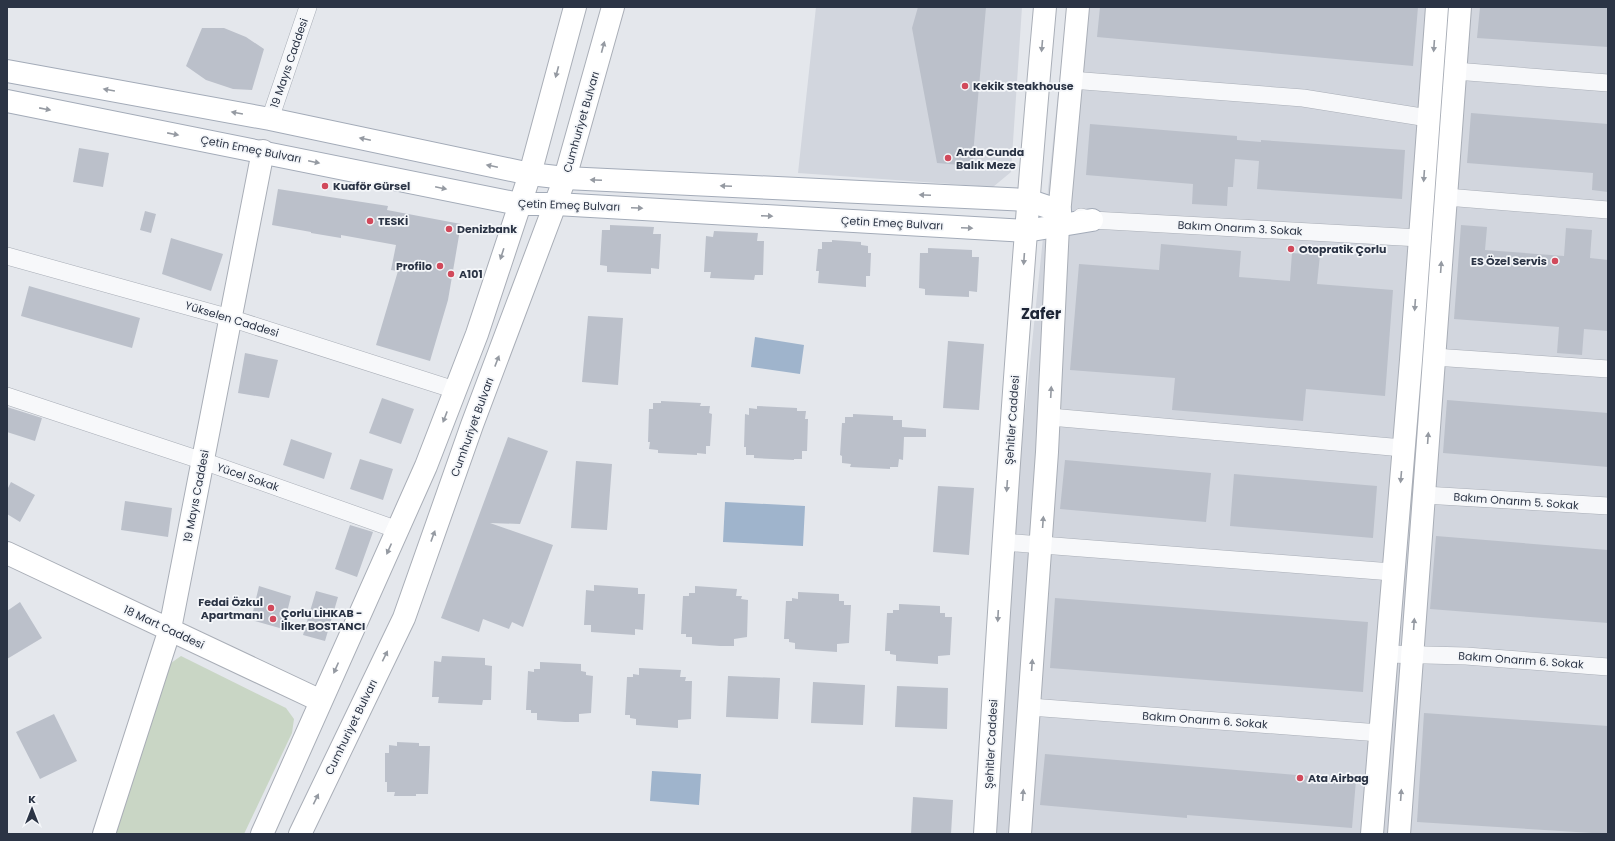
<svg xmlns="http://www.w3.org/2000/svg" width="1615" height="841" font-family="Poppins,sans-serif">
<rect width="100%" height="100%" fill="#e4e7ec"/>
<!-- built -->
<path fill="#d2d6de" d="M816 7H1022L1011 172 993 187 798 173Z
M1067 7H1608V834H981Z"/>
<!-- green -->
<path fill="#c9d6c5" d="M181 656 286 708 294 719 292 733 244 834H115L171 663Z"/>
<!-- water -->
<path fill="#9fb4cc" d="M755 337 804 345 800 374 751 367Z
M725 502 805 506 803 546 723 542Z
M652 771 701 774 699 805 650 801Z"/>
<!-- building -->
<path fill="#bbc0ca" d="M918 7H986L972 166 937 163 912 28Z
M1100 7H1418L1413 66 1097 37Z
M1480 7H1608V47L1477 38Z
M202 28H224L246 37 264 49 252 90 233 89 206 80 186 66Z
M1471 113 1608 124V192L1592 190 1593 173 1467 163Z
M1090 124 1237 136V140L1261 142V140L1405 150 1402 199 1257 189 1259 161 1235 159 1233 187H1228L1227 206 1192 204 1193 184 1086 175Z
M79 148 109 153 103 187 73 182Z
M278 189 388 206 387 210 461 224 448 300 430 361 376 345 398 271 391 270 396 245 341 235V238L311 233V232L272 225Z
M145 211 156 214 151 233 140 230Z
M610 225 654 227 653 234H661L659 269 651 268V274L607 272V266L600 265 602 230H610Z
M1461 225 1487 227 1485 250 1564 256 1566 228 1592 230 1590 258 1608 260V331L1584 329 1582 355 1557 353 1559 327 1454 319Z
M714 231 758 233 757 241H764L763 275H755L754 280 710 278 711 272H704L706 236 713 237Z
M171 238 223 254 211 291 162 274Z
M832 240 861 242V245L868 246V253H871L870 276H866V287L818 283 819 271H816L818 249H822V242H832Z
M1161 244 1241 251 1239 277 1290 281 1292 253 1320 255 1317 284 1393 290 1385 396 1306 389 1303 421 1172 410 1175 378 1070 370 1079 264 1159 270Z
M928 248 972 250V257H979L977 292 969 291V297L925 295V289L919 288 920 253H928Z
M29 286 140 318 132 348 21 316Z
M588 316 623 318 618 385 582 382Z
M948 341 984 344 979 410 943 408Z
M245 353 278 360 269 398 238 393Z
M382 398 414 409 401 444 369 433Z
M1447 400 1608 413V467L1443 453Z
M661 401 701 403 700 406H710L709 413 712 414 710 446H706V454L697 453V455L658 453V450L649 449 650 442H648L649 409H653V403H661Z
M757 406 797 408V411H806L805 419H808L807 451H802V459H794V460L754 458V455H746V447H744L745 414 749 415V408L757 409Z
M7 407 42 418 35 441 7 432Z
M853 414 893 416V420H902V427L926 429V437H904L903 460 899 459 898 467H890V469L850 467 851 464 842 463V456L840 455 842 423H845V417H853Z
M508 437 548 451 520 524 490 523 553 545 523 627 512 622 509 629 483 619 479 632 441 618Z
M291 439 332 453 324 479 283 465Z
M360 459 393 469 383 500 350 489Z
M1065 460 1211 473 1206 522 1060 509Z
M576 461 612 464 607 530 571 528Z
M1234 474 1377 486 1373 538 1230 526Z
M11 482 35 495 20 522 7 514V490Z
M938 486 974 488 969 555 933 552Z
M125 501 172 508 168 537 121 530Z
M350 525 373 532 357 577 335 569Z
M1436 536 1608 550V623L1430 609Z
M594 585 638 588V594H645L643 630 635 629V635L591 632V625H584L586 590 594 591Z
M259 586 291 596 283 629 251 620Z
M695 586 737 589 736 596H742L741 599 748 600 747 637 734 639V646H720L692 644V637H686V634H681L683 596H689V593H695Z
M316 591 338 597 325 641 303 635Z
M798 592 839 594V601H844V605H851L849 643 837 644V652L795 649V643L789 642V639H784L786 601H792V598L798 599Z
M1055 598 1368 622 1363 692 1050 668Z
M20 602 42 638 7 659V611Z
M899 604 940 606V613H945V617H952L950 655 938 656V664L896 661V655L890 654V651H885L887 613H893V610H899Z
M442 656 485 658V665L492 666 491 700H483L482 705 438 703 439 697H432L434 661 441 662Z
M540 662 581 664V671L586 672V675L593 676 591 713 579 714V722H565L537 720V713H531V710H526L528 671 534 672V669H540Z
M639 668 681 670 680 677H686L685 681H692L691 719 678 720V728L636 725V719L630 718V715H625L627 677H633V674L639 675Z
M728 676 780 678 778 719 726 717Z
M813 682 865 685 863 725 811 723Z
M897 686 948 688 947 729 895 727Z
M1424 713 1608 726V834L1417 822Z
M54 714 77 761 40 779 16 732Z
M397 742 419 743V746H430L428 794H416V796H394L395 792H387V782H385V753H389V745L397 746Z
M1045 754 1356 780 1352 828 1187 815V818L1040 805Z
M913 797 953 800 951 834H911Z"/>
<g fill="none" stroke-linecap="round" stroke-linejoin="round">
<defs>
<path id="street" d="M1455 71 1608 83
M1071 80 1303 98 1428 118
M270 119 308 7
M1446 197 1608 210
M1081 217 1092 220 1420 238
M7 256 230 318 455 390
M1434 357 1608 369
M7 396 203 461 398 530
M1050 417 1403 448
M1424 495 1608 506
M1003 542 1392 572
M1386 654 1466 656 1608 667
M1030 707 1380 733"/>
<path id="secondary" d="M7 553 321 701
M104 834 170 629 263 151
M262 834 426 466 477 334 530 174 575 7
M300 834 404 618 472 425 565 178 613 7
M985 834C1002 558 1020 282 1045 7
M1020 834 1047 452 1058 226 1078 7
M1372 834 1411 360 1437 7
M1399 834 1460 7"/>
<path id="primary" d="M7 71 270 119 530 174 565 178 1027 200 1060 211
M7 101 519 204H556L1026 231 1092 220"/>
</defs>
<!-- street casing -->
<use href="#street" stroke="#a9aeb7" stroke-width="18"/>
<!-- secondary casing -->
<use href="#secondary" stroke="#a9aeb7" stroke-width="24"/>
<!-- primary casing -->
<use href="#primary" stroke="#a3abb8" stroke-width="24"/>
<!-- street -->
<use href="#street" stroke="#f7f8fa" stroke-width="17"/>
<!-- secondary -->
<use href="#secondary" stroke="#fff" stroke-width="22"/>
<!-- primary -->
<use href="#primary" stroke="#fff" stroke-width="22"/>
</g>
<!-- one-way arrows -->
<defs><path id="oneway-solid" d="M-6-.8H1V-3.2L6.5 0L1 3.2V.8H-6Z"/></defs>
<g fill="#959aa2">
<use href="#oneway-solid" transform="translate(1042 46) rotate(95)"/>
<use href="#oneway-solid" transform="translate(1434 46) rotate(94)"/>
<use href="#oneway-solid" transform="translate(603 47) rotate(-75)"/>
<use href="#oneway-solid" transform="translate(557 72) rotate(105)"/>
<use href="#oneway-solid" transform="translate(109 90) rotate(-170)"/>
<use href="#oneway-solid" transform="translate(45 109) rotate(11)"/>
<use href="#oneway-solid" transform="translate(237 113) rotate(-170)"/>
<use href="#oneway-solid" transform="translate(173 134) rotate(11)"/>
<use href="#oneway-solid" transform="translate(365 139) rotate(-168)"/>
<use href="#oneway-solid" transform="translate(314 162) rotate(12)"/>
<use href="#oneway-solid" transform="translate(492 166) rotate(-168)"/>
<use href="#oneway-solid" transform="translate(1424 176) rotate(94)"/>
<use href="#oneway-solid" transform="translate(596 180) rotate(-177)"/>
<use href="#oneway-solid" transform="translate(726 186) rotate(-177)"/>
<use href="#oneway-solid" transform="translate(441 188) rotate(12)"/>
<use href="#oneway-solid" transform="translate(925 195) rotate(-177)"/>
<use href="#oneway-solid" transform="translate(637 208) rotate(3)"/>
<use href="#oneway-solid" transform="translate(767 216) rotate(3)"/>
<use href="#oneway-solid" transform="translate(967 228) rotate(3)"/>
<use href="#oneway-solid" transform="translate(502 254) rotate(108)"/>
<use href="#oneway-solid" transform="translate(1024 259) rotate(94)"/>
<use href="#oneway-solid" transform="translate(1441 267) rotate(-86)"/>
<use href="#oneway-solid" transform="translate(1415 305) rotate(94)"/>
<use href="#oneway-solid" transform="translate(497 361) rotate(-69)"/>
<use href="#oneway-solid" transform="translate(1051 392) rotate(-87)"/>
<use href="#oneway-solid" transform="translate(445 417) rotate(111)"/>
<use href="#oneway-solid" transform="translate(1428 438) rotate(-86)"/>
<use href="#oneway-solid" transform="translate(1401 477) rotate(95)"/>
<use href="#oneway-solid" transform="translate(1007 486) rotate(94)"/>
<use href="#oneway-solid" transform="translate(1043 522) rotate(-86)"/>
<use href="#oneway-solid" transform="translate(433 536) rotate(-70)"/>
<use href="#oneway-solid" transform="translate(389 549) rotate(114)"/>
<use href="#oneway-solid" transform="translate(998 616) rotate(93)"/>
<use href="#oneway-solid" transform="translate(1414 624) rotate(-86)"/>
<use href="#oneway-solid" transform="translate(385 656) rotate(-64)"/>
<use href="#oneway-solid" transform="translate(1032 665) rotate(-86)"/>
<use href="#oneway-solid" transform="translate(336 668) rotate(114)"/>
<use href="#oneway-solid" transform="translate(1023 795) rotate(-86)"/>
<use href="#oneway-solid" transform="translate(1401 795) rotate(-86)"/>
<use href="#oneway-solid" transform="translate(316 799) rotate(-64)"/>
</g>
<!-- markers -->
<g fill="#d1495b" stroke="#f4f6f9" stroke-width="1.5">
<circle cx="965" cy="86" r="4"/>
<circle cx="948" cy="158" r="4"/>
<circle cx="325" cy="186" r="4"/>
<circle cx="370" cy="221" r="4"/>
<circle cx="449" cy="229" r="4"/>
<circle cx="1291" cy="249" r="4"/>
<circle cx="1555" cy="261" r="4"/>
<circle cx="440" cy="266" r="4"/>
<circle cx="451" cy="274" r="4"/>
<circle cx="271" cy="608" r="4"/>
<circle cx="273" cy="619" r="4"/>
<circle cx="1300" cy="778" r="4"/>
</g>
<g text-anchor="middle" stroke-width="3.5" stroke-linejoin="round" paint-order="stroke">
<!-- street labels -->
<g font-size="11" fill="#2b3445" stroke="#f4f6f9">
<text transform="translate(289 63) rotate(-71)" y="4">19 Mayıs Caddesi</text>
<text transform="translate(581 122) rotate(-74)" y="4">Cumhuriyet Bulvarı</text>
<text transform="translate(251 149) rotate(11)" y="4">Çetin Emeç Bulvarı</text>
<text transform="translate(569 205) rotate(2)" y="4">Çetin Emeç Bulvarı</text>
<text transform="translate(892 223) rotate(3)" y="4">Çetin Emeç Bulvarı</text>
<text transform="translate(1240 228) rotate(3)" y="4">Bakım Onarım 3. Sokak</text>
<text transform="translate(232 319) rotate(17)" y="4">Yükselen Caddesi</text>
<text transform="translate(1012 420) rotate(-86)" y="4">Şehitler Caddesi</text>
<text transform="translate(472 427) rotate(-70)" y="4">Cumhuriyet Bulvarı</text>
<text transform="translate(248 477) rotate(19)" y="4">Yücel Sokak</text>
<text transform="translate(196 496) rotate(-79)" y="4">19 Mayıs Caddesi</text>
<text transform="translate(1516 501) rotate(4)" y="4">Bakım Onarım 5. Sokak</text>
<text transform="translate(164 627) rotate(25)" y="4">18 Mart Caddesi</text>
<text transform="translate(1521 660) rotate(4)" y="4">Bakım Onarım 6. Sokak</text>
<text transform="translate(1205 720) rotate(4)" y="4">Bakım Onarım 6. Sokak</text>
<text transform="translate(351 727) rotate(-64)" y="4">Cumhuriyet Bulvarı</text>
<text transform="translate(991 744) rotate(-87)" y="4">Şehitler Caddesi</text>
</g>
<!-- poi labels -->
<g font-size="11" font-weight="bold" fill="#2b3445" stroke="#f4f6f9" text-anchor="start">
<text x="973" y="90">Kekik Steakhouse</text>
<text x="956" y="156">Arda Cunda<tspan x="956" dy="13">Balık Meze</tspan></text>
<text x="333" y="190">Kuaför Gürsel</text>
<text x="378" y="225">TESKİ</text>
<text x="457" y="233">Denizbank</text>
<text x="1299" y="253">Otopratik Çorlu</text>
<text x="1547" y="265" text-anchor="end">ES Özel Servis</text>
<text x="432" y="270" text-anchor="end">Profilo</text>
<text x="459" y="278">A101</text>
<text x="263" y="606" text-anchor="end">Fedai Özkul<tspan x="263" dy="13">Apartmanı</tspan></text>
<text x="281" y="617">Çorlu LİHKAB -<tspan x="281" dy="13">İlker BOSTANCI</tspan></text>
<text x="1308" y="782">Ata Airbag</text>
</g>
<!-- district labels -->
<g font-size="15" font-weight="bold" fill="#1d2536" stroke="#f4f6f9">
<text x="1041" y="319">Zafer</text>
</g>
</g>
<!-- border -->
<rect width="1615" height="841" fill="none" stroke="#2b3445" stroke-width="16"/>
<!-- north arrow -->
<g transform="translate(32 809)" stroke="#f4f6f9" stroke-width="3" paint-order="stroke">
<path d="M0-3L7 15L0 10L-7 15Z" fill="#2b3445"/>
<text y="-6" font-size="11" font-weight="bold" text-anchor="middle" fill="#2b3445">K</text>
</g>
</svg>
